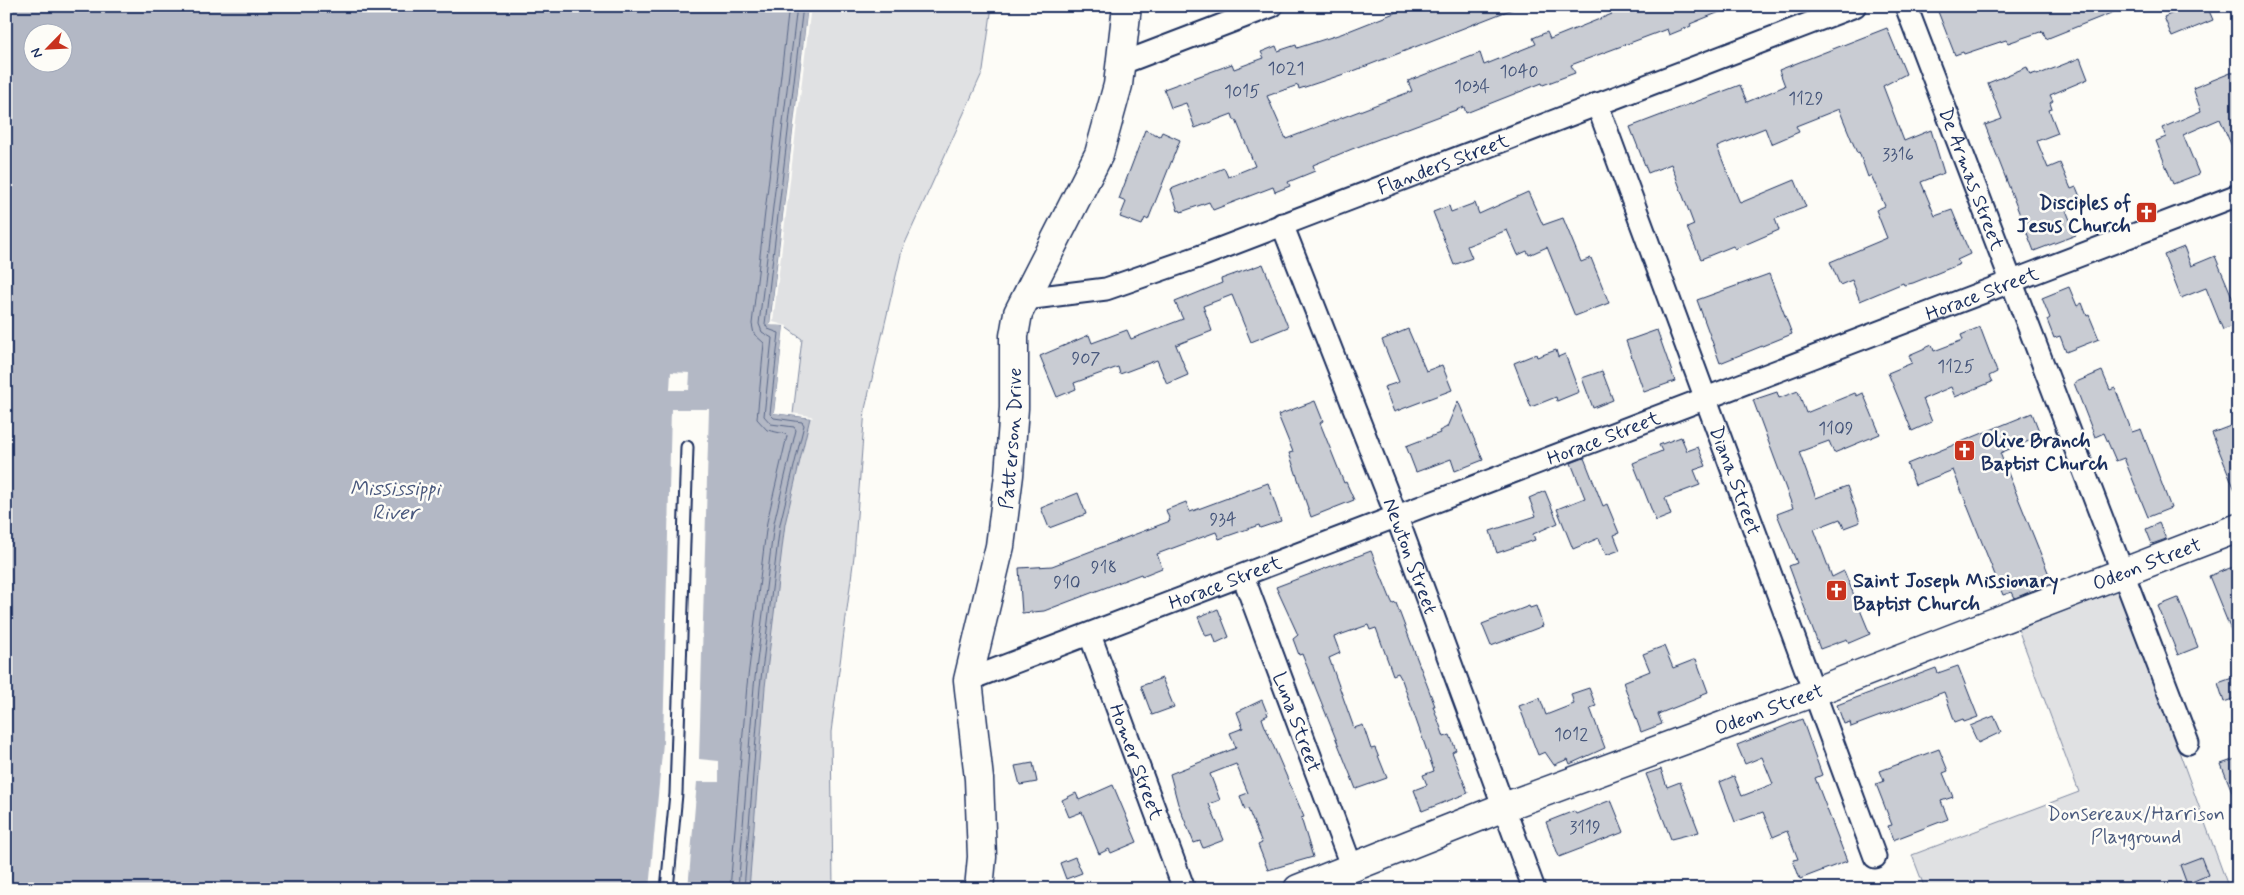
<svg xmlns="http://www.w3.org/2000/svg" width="2244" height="895" font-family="Mynerve,sans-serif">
<rect width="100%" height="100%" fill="#fdfcf7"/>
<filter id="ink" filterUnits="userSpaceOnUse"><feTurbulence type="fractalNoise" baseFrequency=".02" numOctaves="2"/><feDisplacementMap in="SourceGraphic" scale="10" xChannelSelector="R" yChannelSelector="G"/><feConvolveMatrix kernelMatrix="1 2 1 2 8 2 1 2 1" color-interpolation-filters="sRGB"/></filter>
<g filter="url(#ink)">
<!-- green -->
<path fill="#e0e1e3" stroke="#7e88a0" d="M808 6H992L983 71 902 250 865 409 854 556 831 732 833 889H736L802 339 784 326 770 325Z
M2120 589 2229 889H1925L1912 855 2079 792 2018 629Z"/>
<!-- water -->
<path fill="#b3b8c5" stroke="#76819c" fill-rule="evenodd" d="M6 6H808L770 324 784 326 774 413 810 418 785 524 765 687 749 889H6ZM32 32H62V62H32Z"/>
<!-- pier -->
<path fill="#fdfcf7" d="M808 6H811L773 322 787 326 777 411 811 416 813 418 774 413 784 326 770 325Z
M671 372 690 373 689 390H670Z
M671 409H709L699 759 719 761V782H697L688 889H649L663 743Z"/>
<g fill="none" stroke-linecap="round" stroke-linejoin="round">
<!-- shore -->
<path stroke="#586687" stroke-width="1" d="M730 889 747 685 767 522 787 436 785 434 767 430 757 419 764 343 754 334 752 324 789 6
M738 889 754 686 774 523 796 430 794 427 771 424 764 416 772 338 762 332 759 324 797 6
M744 889 760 687 780 524 804 425 802 422 774 418 770 414 779 333 768 329 765 324 803 6"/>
</g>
<!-- building -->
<path fill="#c9ccd3" stroke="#1b2f5e" d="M1412 6 1515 8 1356 70 1299 89 1298 85 1267 96 1286 139 1412 91 1408 81 1480 53 1484 65 1536 44 1533 38 1547 32 1550 39 1612 14 1611 12 1624 6 1732 7 1690 24 1691 26 1669 35 1667 29 1571 65 1575 73 1543 85 1542 83 1466 113 1464 107 1352 149 1313 165 1315 171 1288 182 1290 186 1275 192 1273 187 1213 210 1209 202 1181 212 1180 210 1178 211 1171 189 1224 168 1228 177 1255 166 1236 120H1234L1232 114 1195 128 1186 103 1171 108 1164 89 1232 64 1234 69 1264 58 1261 52 1276 46 1278 51 1296 45 1297 48 1341 34Z
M1946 6H2125L2126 7 2046 39 2043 31 2008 43 2006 40 1964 54 1963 52 1955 55 1937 9Z
M2189 6H2207L2213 20 2172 37 2164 17Z
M1887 28 1906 74 1883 86 1904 141 1931 130 1944 173 1921 182 1935 216 1952 210 1970 254 1957 260 1960 264 1913 283 1904 285 1903 283 1860 301 1852 280 1840 285 1830 262 1887 238 1876 210 1885 206 1871 175 1868 177 1859 152 1857 153 1839 109 1796 126 1799 132 1771 144 1765 128 1717 147 1740 203 1795 180 1806 207 1775 219 1779 230 1735 249 1733 246 1701 259 1687 228 1694 225 1671 164 1648 173 1630 127 1740 85 1747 102 1785 86 1779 70Z
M2080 58 2088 79 2050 95 2053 101 2050 103 2052 109 2049 110 2058 133 2037 141 2048 168 2060 163 2071 189 2076 187 2083 204 2066 210 2076 235 2034 251 1985 125 2002 119 1988 83 2027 67 2030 75 2036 73 2037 75Z
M2238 70V160L2220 119 2183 135 2199 174 2173 184 2156 141 2166 137 2162 128 2201 111 2193 88Z
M1145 130 1160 136 1162 132 1180 140 1148 220 1145 218 1142 225 1120 217 1126 202 1119 199Z
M1528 192 1543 225 1563 218 1581 262 1591 258 1609 303 1575 316 1547 247 1529 255 1527 251 1518 255 1507 230 1467 246 1472 258 1454 265 1433 212 1449 206 1451 212 1475 203 1479 214Z
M2184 247 2191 266 2215 256 2238 311V323L2223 330 2206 288 2181 298 2164 255Z
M1263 264 1288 327 1251 342 1232 295 1203 306 1212 331 1176 345 1188 375 1167 384 1157 360 1120 374 1118 367 1074 383 1076 389 1057 397 1040 356 1089 335 1092 343 1127 330 1131 339 1183 319 1175 302 1222 283 1221 279Z
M1769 274 1792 334 1720 363 1697 300Z
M2069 287 2077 306 2082 303 2087 316 2089 315 2099 339 2066 352 2060 336 2054 338 2047 320 2050 318 2042 298Z
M1980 327 1997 372 1989 376 1992 382 1955 397 1951 387 1923 399 1932 422 1912 431 1888 373 1912 363 1909 355 1932 345 1934 351 1963 340 1961 335Z
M1408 329 1426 371 1442 365 1452 390 1394 412 1384 387 1399 382 1382 340Z
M1657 330 1675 381 1644 392 1626 341Z
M1556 350 1558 357 1565 354 1579 392 1557 401 1556 397 1531 407 1514 363 1536 354 1537 357Z
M1602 371 1613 400 1593 408 1582 378Z
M2102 371 2110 390 2115 388 2132 432 2141 429 2171 508 2148 517 2124 458 2116 461 2104 433 2095 437 2074 383Z
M1798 391 1806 413 1855 393 1857 396 1863 393 1880 434 1834 453 1829 441 1799 452 1816 498 1847 486 1860 522 1844 528 1840 519 1814 529 1832 577 1844 571 1870 634 1849 643 1847 639 1820 649 1789 566 1797 563 1777 514 1793 508 1753 400 1777 392 1779 398Z
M1315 401 1323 421 1320 423 1344 483 1346 482 1354 500 1311 517 1289 453 1293 452 1278 415Z
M1458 401 1483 460 1455 471 1451 459 1416 472 1406 446 1440 433 1439 431 1447 427Z
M2032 413 2041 436 2000 453 2050 577 2037 583 2039 588 2015 598 2012 592 2003 595 1953 470 1915 485 1907 464Z
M2238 423V495H2237L2212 433Z
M1681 437 1687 451 1698 447 1706 466 1694 470 1700 485 1665 498 1671 515 1656 521 1633 463 1662 451 1659 445Z
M1584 458 1603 506 1607 504 1619 533 1614 535 1620 550 1606 555 1599 538 1573 549 1557 509 1585 498 1571 463Z
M1268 483 1281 521 1260 528 1259 525 1219 539 1216 532 1157 554 1162 568 1142 576 1141 574 1044 611 1022 613 1019 568 1052 566 1170 521 1166 510 1186 502 1190 512Z
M1545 491 1558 523 1533 534 1535 540 1497 553 1490 531 1536 516 1529 498Z
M1078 493 1086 514 1049 528 1041 508Z
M2159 523 2166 539 2152 544 2146 529Z
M1371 551 1391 600 1393 604 1396 603 1435 706H1433L1444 737 1450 735 1456 750 1452 752 1468 793 1422 811 1414 790 1427 785 1423 775 1434 771 1402 680 1398 673 1393 675 1376 628 1370 630 1368 625 1334 637 1340 653 1329 658 1354 728 1363 725 1371 749 1375 748 1387 778 1356 789 1302 654 1299 655 1293 639 1298 635 1276 587Z
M2238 565V645H2237L2209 576Z
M2178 598 2198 647 2178 655 2158 606Z
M1529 606 1530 608 1536 606 1543 626 1491 646 1482 624Z
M1218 609 1229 637 1216 643 1213 634 1206 636 1198 617Z
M1664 646 1673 668 1696 659 1708 692 1700 695 1701 697 1658 714 1662 724 1641 732 1623 682 1650 671 1643 654Z
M1958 666 1978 717 1964 722 1963 719 1955 722 1944 692 1851 727 1850 722 1844 724 1837 705 1936 668 1938 673Z
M2238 676V697L2224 702 2218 683Z
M1162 678 1174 707 1152 715 1141 686Z
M1589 688 1596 706 1590 708 1605 748 1570 764 1568 759 1554 765 1545 752 1538 755 1519 706 1540 698 1546 715 1574 704 1571 694Z
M1262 700 1268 715 1262 718 1264 724 1304 817 1301 818 1313 857 1268 870 1258 845 1262 843 1248 809 1245 810 1240 796 1248 793 1236 764 1210 774 1220 800 1209 804 1224 840 1203 848 1200 841 1194 843 1178 804 1170 774 1236 748 1230 733 1243 728 1237 712Z
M1994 716 2001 732 1978 743 1970 726Z
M1802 719 1822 775 1815 778 1847 861 1800 879 1793 860 1798 859 1787 831 1773 837 1763 812 1735 822 1720 782 1734 776 1742 796 1773 784 1762 757 1745 764 1737 745Z
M1939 749 1948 771 1943 773 1953 797 1941 801 1948 819 1893 840 1888 826 1892 825 1876 784 1884 781 1880 771Z
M2238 758V804H2237L2221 764Z
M1033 763 1037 782 1020 785 1015 766Z
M1661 769 1667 787 1680 782 1699 832 1671 839 1646 774Z
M1113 785 1137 842 1111 853 1109 849 1099 854 1082 812 1069 817 1062 800 1076 793 1079 800Z
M1611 800 1624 832 1559 857 1546 822 1574 811 1576 814Z
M1075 857 1082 873 1066 879 1060 863Z
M2201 857 2208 875 2187 884 2180 865Z"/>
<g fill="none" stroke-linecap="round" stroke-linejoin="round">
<defs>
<path id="service" d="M667 889 676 794 687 447"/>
<g id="minor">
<path id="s1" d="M1906 6 2188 743"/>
<path d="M1120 64 1272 6"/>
<path id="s2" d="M1597 104 1875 857"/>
<path id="s3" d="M1282 224 1396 515 1534 889"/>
<path id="s4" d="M1025 299 1106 289 1201 256 1855 6"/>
<path id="s5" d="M1243 576 1352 868"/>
<path id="s6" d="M1090 635 1184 889"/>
<path id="s7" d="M968 680 2238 195"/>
</g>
<g id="tertiary">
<path id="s8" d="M979 889 982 857 979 779 968 680 1000 546 1009 475 1014 408V336L1018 313 1099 154 1118 85 1127 6"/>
<path id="s9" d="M1298 889 1504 807 1814 692 2238 528"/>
</g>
</defs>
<!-- service casing -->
<use href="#service" stroke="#1b2f5e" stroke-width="15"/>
<!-- minor casing -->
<use href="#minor" stroke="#1b2f5e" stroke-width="25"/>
<!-- tertiary casing -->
<use href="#tertiary" stroke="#1b2f5e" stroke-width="31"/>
<!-- service -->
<use href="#service" stroke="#fdfcf7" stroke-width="11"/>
<!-- minor -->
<use href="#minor" stroke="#fdfcf7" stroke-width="21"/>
<!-- tertiary -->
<use href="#tertiary" stroke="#fdfcf7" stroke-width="28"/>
</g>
</g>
<!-- icons -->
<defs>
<symbol id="church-square" viewBox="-11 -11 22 22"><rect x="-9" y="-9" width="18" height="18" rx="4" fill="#c8321e" stroke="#fdfcf7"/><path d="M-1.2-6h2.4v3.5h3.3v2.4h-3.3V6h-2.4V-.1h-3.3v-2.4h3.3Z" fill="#fff"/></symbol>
</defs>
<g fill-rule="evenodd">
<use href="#church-square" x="2134" y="200" width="25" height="25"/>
<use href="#church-square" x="1952" y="438" width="25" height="25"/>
<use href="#church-square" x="1824" y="578" width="25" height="25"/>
</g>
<g text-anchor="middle" stroke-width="5" stroke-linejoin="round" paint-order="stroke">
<!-- number labels -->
<g font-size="18" fill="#46567b">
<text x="1286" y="74">1021</text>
<text x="1519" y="77">1040</text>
<text x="1472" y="92">1034</text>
<text x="1242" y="97">1015</text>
<text x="1806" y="104">1129</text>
<text x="1898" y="160">3316</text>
<text x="1086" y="364">907</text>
<text x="1956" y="372">1125</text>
<text x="1836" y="434">1109</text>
<text x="1223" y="525">934</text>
<text x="1104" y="573">918</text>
<text x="1067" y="588">910</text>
<text x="1571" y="740">1012</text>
<text x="1585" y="833">3119</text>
</g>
<!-- street labels -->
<g font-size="20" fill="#1b2f5e" stroke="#fdfcf7">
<text dy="7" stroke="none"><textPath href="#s4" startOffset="441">Flanders Street</textPath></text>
<text dy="7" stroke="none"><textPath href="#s1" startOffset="185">De Armas Street</textPath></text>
<text dy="7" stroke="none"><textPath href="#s7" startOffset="1085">Horace Street</textPath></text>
<text dy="7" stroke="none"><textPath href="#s7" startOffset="680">Horace Street</textPath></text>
<text dy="7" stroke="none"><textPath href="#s8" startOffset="456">Patterson Drive</textPath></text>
<text dy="7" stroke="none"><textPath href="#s2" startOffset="401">Diana Street</textPath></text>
<text dy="7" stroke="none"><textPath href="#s3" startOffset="356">Newton Street</textPath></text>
<text dy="7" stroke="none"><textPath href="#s9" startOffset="909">Odeon Street</textPath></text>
<text dy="7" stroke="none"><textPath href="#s7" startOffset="275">Horace Street</textPath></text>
<text dy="7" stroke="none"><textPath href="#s9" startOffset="504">Odeon Street</textPath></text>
<text dy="7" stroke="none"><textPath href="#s5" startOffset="156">Luna Street</textPath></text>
<text dy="7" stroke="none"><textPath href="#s6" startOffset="135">Homer Street</textPath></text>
</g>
<!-- poi labels -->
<g font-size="20" font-weight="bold" fill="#1b2f5e" stroke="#fdfcf7" text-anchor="start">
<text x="2131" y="209" text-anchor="end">Disciples of<tspan x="2131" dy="23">Jesus Church</tspan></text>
<text x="1981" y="447">Olive Branch<tspan x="1981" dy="23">Baptist Church</tspan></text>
<text x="1853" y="587">Saint Joseph Missionary<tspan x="1853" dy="23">Baptist Church</tspan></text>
</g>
<!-- park labels -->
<g font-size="20" fill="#4c5c7f" stroke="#fdfcf7">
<text x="2136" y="820">Donsereaux/Harrison<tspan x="2136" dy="23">Playground</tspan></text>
</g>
<!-- water labels -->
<g font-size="21" font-style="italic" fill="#49587d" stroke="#fdfcf7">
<text x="395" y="495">Mississippi<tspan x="395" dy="24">River</tspan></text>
</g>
</g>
<!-- margin -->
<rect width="2244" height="895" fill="none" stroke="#fdfcf7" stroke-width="25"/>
<rect x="12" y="12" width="2219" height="870" fill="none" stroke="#1b2f5e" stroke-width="2" filter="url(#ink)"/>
<!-- north arrow -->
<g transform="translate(48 48) rotate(246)"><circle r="24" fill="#fdfcf7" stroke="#a3aaba"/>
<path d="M0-4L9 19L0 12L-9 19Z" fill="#c8321e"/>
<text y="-8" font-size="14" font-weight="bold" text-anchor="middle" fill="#1b2f5e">N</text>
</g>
</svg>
